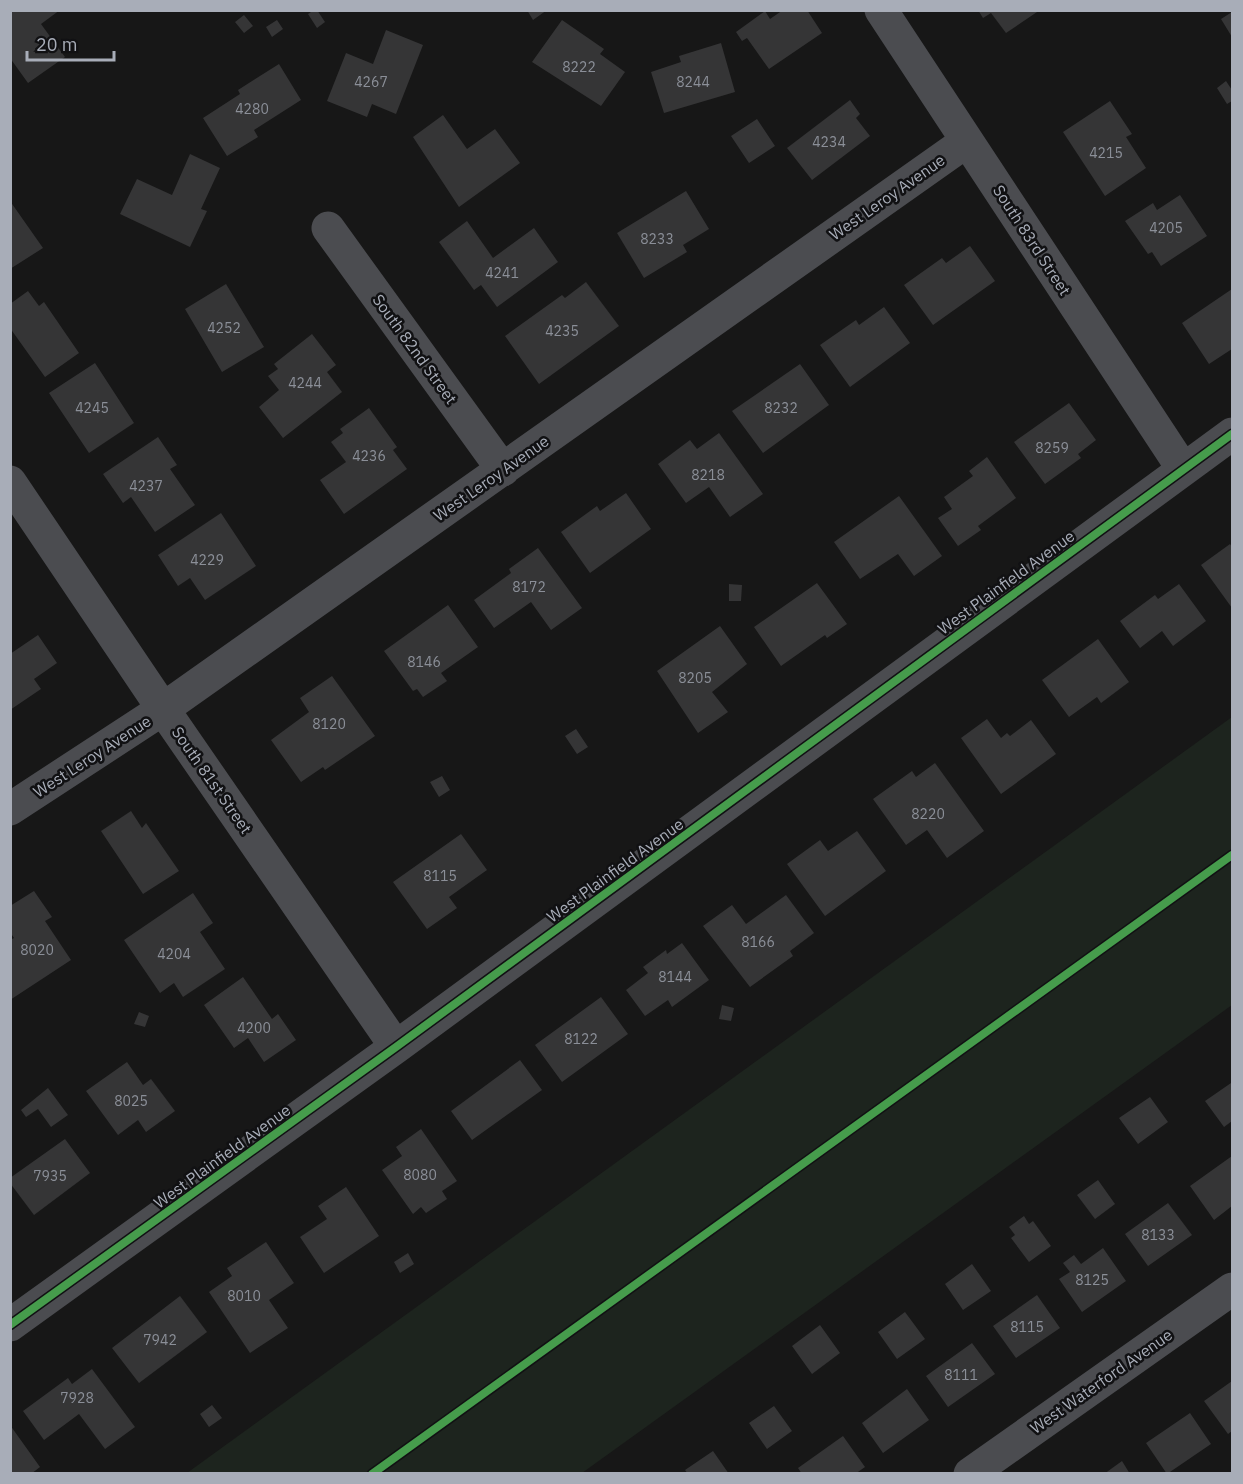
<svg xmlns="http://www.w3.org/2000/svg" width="1243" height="1484" font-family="'IBM Plex Sans',sans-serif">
<rect width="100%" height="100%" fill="#171717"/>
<!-- green -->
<path fill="#1d241e" d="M1232 717V1005L582 1473H187Z"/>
<!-- building -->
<path fill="#353536" d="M10 10H60L41 24 65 57 28 83 10 58Z
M314 10H317L325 22 317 28 308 14Z
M527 10H547L533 20Z
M783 10H807L822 33 769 69 747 38 742 41 736 32 765 11 770 19Z
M978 10H1040L1006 33 991 13 983 18Z
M1232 12V37L1221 19Z
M244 15 253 26 244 33 235 22Z
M277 20 283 29 272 37 266 27Z
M562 20 604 49 600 54 625 72 601 106 532 62Z
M386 30 423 45 396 114 372 104 367 117 327 101 346 53 373 64Z
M721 43 735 92 664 113 651 72 681 62 679 56Z
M279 64 301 100 254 130 258 137 227 156 203 118 240 94 238 90Z
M1226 81 1232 90V101L1227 104 1217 88Z
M850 100 860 114 856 118 870 136 812 180 787 148Z
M1110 101 1132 134 1126 137 1146 168 1105 196 1063 132Z
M443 115 467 149 495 129 520 163 459 207 413 137Z
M757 119 775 146 749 163 731 136Z
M190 154 220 168 201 209 207 211 190 247 120 214 137 179 172 195Z
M686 191 709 229 683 245 687 252 644 278 617 233Z
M1180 195 1207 236 1161 266 1152 252 1148 254 1125 221 1153 203 1157 210Z
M10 201 43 248 10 269Z
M467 221 493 258 534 228 558 262 497 307 481 285 474 290 439 242Z
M970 246 995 281 933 325 904 285 942 258 946 263Z
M586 282 619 326 539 384 505 336 562 295 565 298Z
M226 284 264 347 222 372 185 309Z
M1232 289V349L1209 364 1182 323Z
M28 291 39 306 44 302 79 353 45 377 10 328V304Z
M884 307 910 343 850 387 820 345 856 320 859 325Z
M312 334 336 365 327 372 342 392 283 438 259 407 279 390 268 376 278 369 274 364Z
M95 363 134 423 89 453 49 393Z
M800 364 829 405 763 453 732 411Z
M1069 403 1096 440 1078 454 1081 458 1045 484 1014 442Z
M369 408 397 447 393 450 407 469 344 514 320 480 346 462 331 442 343 433 340 429Z
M719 433 763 494 730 517 709 487 686 503 658 464 690 440 697 449Z
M158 437 177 465 170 469 195 505 155 532 131 497 123 503 103 474Z
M987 457 1016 498 978 526 981 530 958 546 938 518 952 509 944 497 973 476 969 471Z
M626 493 651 529 590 573 561 532 597 506 600 511Z
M899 496 942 556 914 576 898 554 860 579 834 542Z
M221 513 256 566 205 600 190 578 178 586 158 555Z
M1230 544 1232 547V608L1201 565Z
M538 548 582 608 551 630 531 602 494 628 474 600 511 573 509 569Z
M817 583 847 624 827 638 825 635 781 666 754 627Z
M729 584 742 585 741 601H729Z
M1179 584 1206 621 1173 646 1162 631 1140 648 1120 621 1155 595 1158 599Z
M448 605 478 647 441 673 447 681 423 697 417 689 413 691 384 651Z
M720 626 747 664 712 692 728 712 698 733 657 671Z
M38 635 57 663 34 679 41 689 10 710V654Z
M1098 639 1129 682 1101 703 1097 697 1069 717 1042 680Z
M332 676 375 736 325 770 323 767 301 782 271 740 309 712 300 698Z
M987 719 1001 738 1007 733 1010 736 1031 720 1056 754 1001 794 961 738Z
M576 729 588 747 577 754 565 736Z
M935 763 984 831 947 858 927 830 906 845 873 799 912 771 916 777Z
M442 776 450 790 439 797 430 782Z
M131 811 142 828 146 823 179 871 143 894 101 831Z
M857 831 886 871 825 916 787 864 820 840 828 851Z
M461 834 487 870 449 897 457 908 427 929 393 882Z
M34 891 52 917 45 921 71 960 10 1000V940L14 938 10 932V906Z
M193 893 213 923 200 932 225 969 183 997 174 983 160 993 124 940Z
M786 895 814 933 790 951 793 956 750 987 703 926 732 905 746 924Z
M682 943 709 980 672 1007 668 1000 645 1016 626 990 648 973 643 967 666 950 667 954Z
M243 977 272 1019 278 1014 296 1040 264 1062 248 1038 234 1048 204 1005Z
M601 997 628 1034 562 1082 535 1045Z
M722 1005 734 1008 731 1021 719 1019Z
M139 1012 149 1016 145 1027 134 1024Z
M520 1060 542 1090 472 1140 451 1111Z
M127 1062 143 1085 151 1079 175 1111 146 1132 138 1120 118 1135 86 1091Z
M1231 1083 1232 1121 1224 1127 1205 1101Z
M48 1088 68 1115 51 1127 38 1109 26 1117 21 1110Z
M1150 1097 1168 1122 1138 1144 1119 1118Z
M421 1129 457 1181 442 1191 447 1199 426 1213 421 1207 413 1214 382 1170 402 1156 396 1147Z
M65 1139 90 1173 34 1215 10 1183V1178Z
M1232 1156V1206L1214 1220 1190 1186Z
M1098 1180 1115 1204 1095 1219 1077 1195Z
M346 1187 379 1236 324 1273 300 1237 327 1219 318 1206Z
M1168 1203 1192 1235 1148 1266 1125 1234Z
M1024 1216 1029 1224 1033 1221 1051 1246 1029 1262 1011 1238 1015 1235 1009 1227Z
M266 1242 294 1283 269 1300 288 1328 250 1353 209 1292 232 1276 227 1268Z
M1103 1248 1126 1281 1082 1312 1059 1279 1070 1272 1063 1263 1074 1255 1081 1264Z
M408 1253 414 1264 400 1273 394 1262Z
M972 1264 991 1291 963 1310 945 1284Z
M1037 1295 1060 1328 1016 1358 993 1326Z
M180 1296 207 1332 139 1383 112 1348Z
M905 1312 925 1339 897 1359 878 1332Z
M820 1325 840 1353 812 1374 792 1346Z
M972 1343 995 1374 948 1407 926 1376Z
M92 1369 135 1427 105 1449 79 1414 44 1440 23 1411 68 1378 72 1384Z
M1232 1381V1431L1228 1434 1204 1401Z
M907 1389 929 1420 883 1453 862 1423Z
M212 1405 222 1418 209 1427 200 1414Z
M774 1406 792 1431 767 1449 749 1423Z
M1190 1413 1211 1444 1167 1474 1146 1443Z
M10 1425 40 1467 31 1474H10Z
M843 1436 865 1467 855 1474H802L798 1468Z
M713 1451 729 1474H688L685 1470Z
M1122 1461 1130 1474H1104Z"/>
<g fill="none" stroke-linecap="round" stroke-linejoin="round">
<!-- minor -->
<path stroke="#4b4c50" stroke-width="33" d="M881 10 1183 469
M328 228 503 470
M10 482 163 709 396 1047
M10 809 163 709 967 141
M10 1325 396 1047 1232 434
M970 1474 1232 1289"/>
<defs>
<path id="cycleway" d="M10 1325 396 1047 1232 434
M372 1474 1232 855"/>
</defs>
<!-- cycleway casing -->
<use href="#cycleway" stroke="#111113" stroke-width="11"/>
<!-- cycleway -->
<use href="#cycleway" stroke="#469c4c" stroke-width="8"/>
</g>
<g text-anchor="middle" stroke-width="5" stroke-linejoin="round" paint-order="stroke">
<!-- number labels -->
<g font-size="14" fill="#8b8f98">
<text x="579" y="72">8222</text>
<text x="371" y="87">4267</text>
<text x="693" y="87">8244</text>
<text x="252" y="114">4280</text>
<text x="829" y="147">4234</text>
<text x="1106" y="158">4215</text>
<text x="1166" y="233">4205</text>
<text x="657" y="244">8233</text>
<text x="502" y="278">4241</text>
<text x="224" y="333">4252</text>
<text x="562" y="336">4235</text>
<text x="305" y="388">4244</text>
<text x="92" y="413">4245</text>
<text x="781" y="413">8232</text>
<text x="1052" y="453">8259</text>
<text x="369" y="461">4236</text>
<text x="708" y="480">8218</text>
<text x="146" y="491">4237</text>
<text x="207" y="565">4229</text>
<text x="529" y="592">8172</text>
<text x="424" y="667">8146</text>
<text x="695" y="683">8205</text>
<text x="329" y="729">8120</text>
<text x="928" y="819">8220</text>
<text x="440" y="881">8115</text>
<text x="758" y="947">8166</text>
<text x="37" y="955">8020</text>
<text x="174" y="959">4204</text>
<text x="675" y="982">8144</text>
<text x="254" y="1033">4200</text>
<text x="581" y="1044">8122</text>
<text x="131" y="1106">8025</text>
<text x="420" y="1180">8080</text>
<text x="50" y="1181">7935</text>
<text x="1158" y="1240">8133</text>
<text x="1092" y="1285">8125</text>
<text x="244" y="1301">8010</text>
<text x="1027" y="1332">8115</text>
<text x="160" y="1345">7942</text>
<text x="961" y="1380">8111</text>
<text x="77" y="1403">7928</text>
</g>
<!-- street labels -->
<g font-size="16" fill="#a8adb8" stroke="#111113">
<text transform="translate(887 197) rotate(-35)" y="6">West Leroy Avenue</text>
<text transform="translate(1032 240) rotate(57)" y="6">South 83rd Street</text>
<text transform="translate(415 349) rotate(54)" y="6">South 82nd Street</text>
<text transform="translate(491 478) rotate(-35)" y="6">West Leroy Avenue</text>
<text transform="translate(1006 582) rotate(-36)" y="6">West Plainfield Avenue</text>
<text transform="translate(92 756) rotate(-33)" y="6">West Leroy Avenue</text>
<text transform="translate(212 780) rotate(55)" y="6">South 81st Street</text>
<text transform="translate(615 870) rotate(-36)" y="6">West Plainfield Avenue</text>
<text transform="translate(222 1156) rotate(-36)" y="6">West Plainfield Avenue</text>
<text transform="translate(1101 1381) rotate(-35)" y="6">West Waterford Avenue</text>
</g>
</g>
<!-- border -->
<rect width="1243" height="1484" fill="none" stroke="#a8adb8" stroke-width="24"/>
<!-- scale -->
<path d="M27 51v9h87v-9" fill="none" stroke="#a8adb8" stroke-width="3"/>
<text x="36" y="51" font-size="18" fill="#a8adb8" stroke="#111113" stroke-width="4.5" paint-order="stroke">20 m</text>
</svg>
